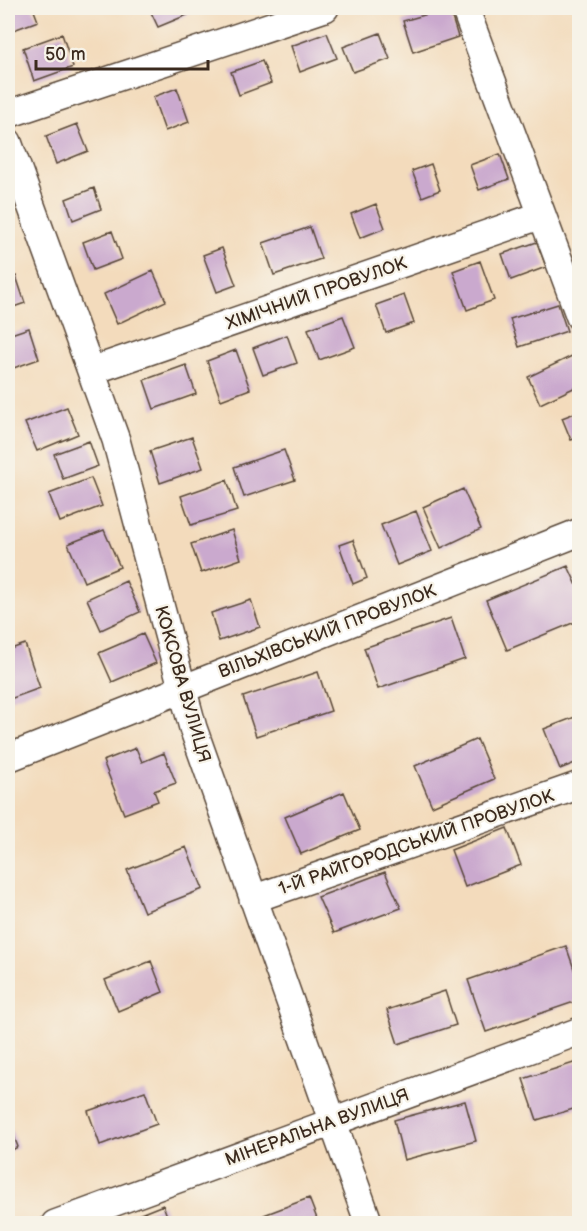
<svg xmlns="http://www.w3.org/2000/svg" width="587" height="1231" font-family="'Balsamiq Sans',sans-serif">
<rect width="100%" height="100%" fill="#f7f3e8"/>
<filter id="ink" filterUnits="userSpaceOnUse"><feTurbulence type="fractalNoise" baseFrequency=".0167" numOctaves="2"/><feDisplacementMap in="SourceGraphic" scale="12" xChannelSelector="R" yChannelSelector="G"/><feConvolveMatrix kernelMatrix="1 2 1 2 8 2 1 2 1" color-interpolation-filters="sRGB"/></filter>
<filter id="wash" filterUnits="userSpaceOnUse"><feTurbulence type="fractalNoise" baseFrequency=".008" numOctaves="4" result="noise"/><feDisplacementMap in="SourceGraphic" scale="24" xChannelSelector="R" yChannelSelector="G"/><feGaussianBlur stdDeviation="1.35" result="paint"/><feColorMatrix in="noise" values="0 0 0 0 0 0 0 0 0 0 0 0 0 0 0 0 0 1.4 0 .05"/><feComposite in="paint" operator="in"/></filter>
<g filter="url(#wash)">
<rect width="100%" height="100%" fill="#f3dbbc"/>
<g id="blocks">
<!-- building -->
<path fill="#caa9ce" d="M8 8H33L38 21 11 31Z
M149 8H198L199 10 158 27Z
M449 8 458 37 413 52 403 21Z
M327 33 337 58 300 72 291 46Z
M380 33 390 59 353 72 343 47Z
M62 34 73 67 34 81 23 48Z
M262 61 271 83 239 95 231 72Z
M177 88 189 122 165 131 153 97Z
M77 124 88 151 56 164 46 136Z
M500 154 509 179 479 190 470 165Z
M431 164 440 190 422 197 412 171Z
M94 188 101 209 73 220 66 199Z
M376 204 385 228 360 238 351 214Z
M310 227 321 259 274 275 263 243Z
M112 231 122 259 93 270 83 242Z
M537 242 546 267 511 280 502 254Z
M222 248 236 285 217 292 203 255Z
M480 261 494 300 467 310 453 271Z
M153 271 166 301 117 324 104 294Z
M16 276 25 303 8 309V279Z
M404 295 414 323 386 333 376 305Z
M558 304 567 331 519 347 510 319Z
M343 316 355 347 319 360 308 329Z
M29 328 39 359 8 370V335Z
M287 335 297 363 263 375 253 348Z
M236 350 250 389 221 400 207 361Z
M574 355 580 366V385L540 404 528 377Z
M186 365 196 394 154 409 144 380Z
M67 407 78 434 37 451 25 423Z
M580 411V437L571 440 562 418Z
M192 437 203 468 160 483 150 451Z
M89 441 98 466 63 479 54 454Z
M284 450 295 480 244 497 234 467Z
M91 478 102 506 60 522 49 494Z
M227 480 237 511 191 525 181 496Z
M463 489 481 529 441 548 423 507Z
M416 511 432 551 397 565 381 525Z
M104 530 120 567 84 582 68 544Z
M232 530 241 559 201 573 191 544Z
M353 540 367 578 353 584 339 545Z
M568 566 580 592V620L507 650 486 600Z
M126 581 140 612 101 630 87 599Z
M251 600 260 627 219 641 211 613Z
M451 618 465 659 378 689 364 648Z
M143 634 156 663 112 682 99 653Z
M25 644 40 688 10 699 8 650Z
M318 672 331 711 256 736 243 697Z
M580 715V761L560 769 544 729Z
M477 739 494 779 432 806 415 766Z
M136 748 142 762 164 753 176 783 154 791 158 801 124 814 103 761Z
M344 792 360 830 301 854 285 817Z
M507 828 521 865 465 887 451 850Z
M186 847 203 889 144 912 127 870Z
M385 872 401 908 334 933 318 897Z
M566 946 580 986V1000L486 1032 468 980Z
M151 961 163 992 118 1011 105 980Z
M445 991 456 1025 398 1044 387 1010Z
M580 1061V1107L537 1120 523 1079Z
M145 1091 157 1124 100 1145 88 1111Z
M465 1101 476 1141 404 1160 394 1120Z
M8 1121 18 1147 8 1152Z
M309 1198 319 1224H268L264 1215Z
M163 1205 170 1224H130L128 1219Z"/>
</g>
</g>
<g filter="url(#ink)">
<use href="#blocks" fill-opacity="0" stroke="#574536" stroke-width="1.5"/>
<g fill="none" stroke-linecap="round" stroke-linejoin="round">
<defs>
<path id="minor" d="M465 8 580 317
M8 114 325 8
M8 142 116 440 193 728 369 1224
M91 371 542 215
M8 758 580 532
M253 899 580 785
M55 1224 580 1031"/>
</defs>
<!-- minor casing -->
<use href="#minor" stroke="#574536" stroke-width="30"/>
<!-- minor -->
<use href="#minor" stroke="#fff" stroke-width="27"/>
</g>
</g>
<g text-anchor="middle" stroke-width="4.5" stroke-linejoin="round" paint-order="stroke">
<!-- street labels -->
<g font-size="18" fill="#3b2a1e" stroke="#f7f3e8">
<text transform="translate(316 293) rotate(-19)" y="6">ХІМІЧНИЙ ПРОВУЛОК</text>
<text transform="translate(327 631) rotate(-21)" y="6">ВІЛЬХІВСЬКИЙ ПРОВУЛОК</text>
<text transform="translate(183 684) rotate(74)" y="6">КОКСОВА ВУЛИЦЯ</text>
<text transform="translate(416 842) rotate(-19)" y="6">1-Й РАЙГОРОДСЬКИЙ ПРОВУЛОК</text>
<text transform="translate(317 1127) rotate(-20)" y="6">МІНЕРАЛЬНА ВУЛИЦЯ</text>
</g>
</g>
<!-- margin -->
<rect width="587" height="1231" fill="none" stroke="#f7f3e8" stroke-width="30"/>
<!-- scale -->
<path d="M36 60v9h172v-9" fill="none" stroke="#3b2a1e" stroke-width="3"/>
<text x="45" y="60" font-size="18" fill="#3b2a1e" stroke="#f7f3e8" stroke-width="4.5" paint-order="stroke">50 m</text>
</svg>
